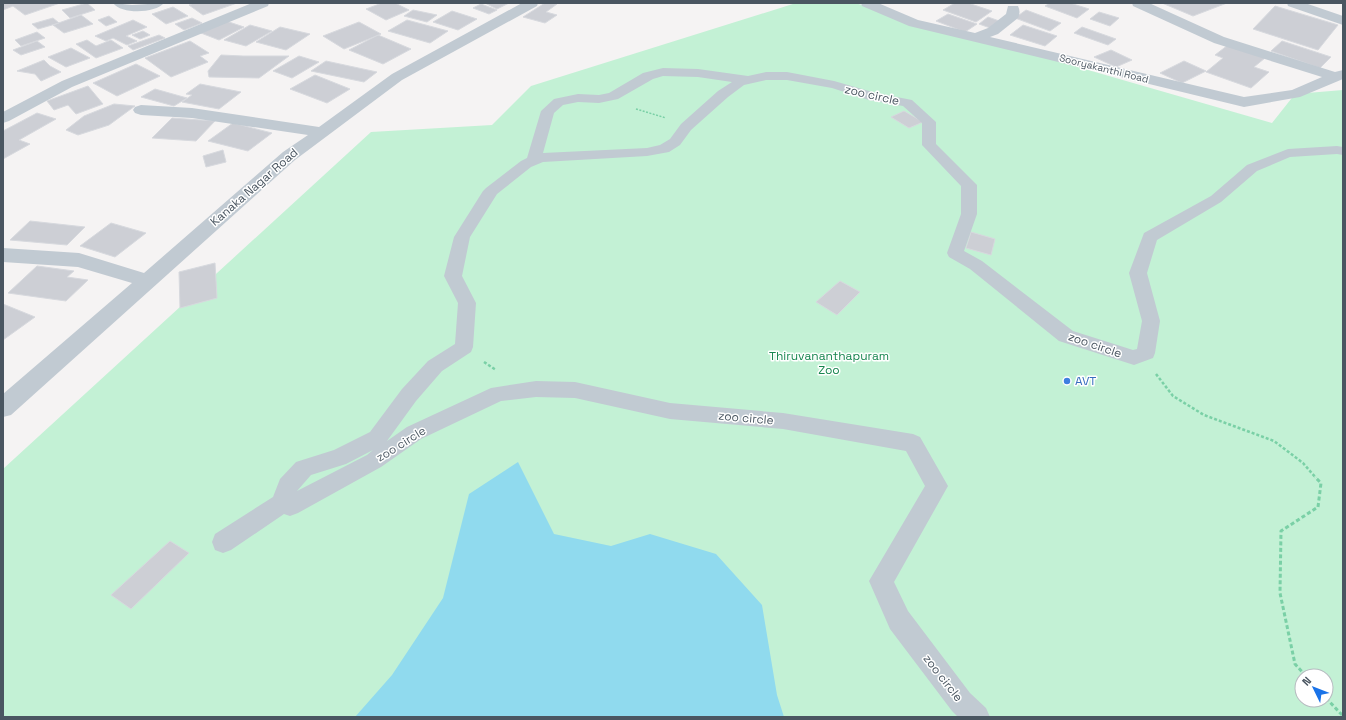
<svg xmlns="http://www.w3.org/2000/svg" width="1346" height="720" font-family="'Space Grotesk',sans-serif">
<rect width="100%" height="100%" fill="#f5f3f3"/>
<!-- green -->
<path fill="#c3f1d5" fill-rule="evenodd" d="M796 3H855L1272 123 1295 94 1343 90V717H3V469L371 132 492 125 531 86ZM1302 676H1326V700H1302Z"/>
<!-- water -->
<path fill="#90daee" d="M518 462 554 534 611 546 650 534 716 554 762 605 777 695 784 717H355L392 675 443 598 469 494Z"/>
<!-- building -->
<path fill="#cdcfd5" stroke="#d7d9de" d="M3 3H60L25 15 13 6 3 10Z
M87 3 95 10 70 18 62 10Z
M194 3H237L203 15 189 5Z
M382 3H395L409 10 386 20 366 9Z
M485 3H509L497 9Z
M545 3 557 4 546 12 557 15 545 23 523 17Z
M955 3H968L992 11 976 22 943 10Z
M1050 3H1070L1089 9 1077 18 1045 6Z
M1162 3H1227L1193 16Z
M481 4 497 10 489 14 473 8Z
M1275 6 1338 25 1318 50 1253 29Z
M173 7 188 16 166 24 152 14Z
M413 10 437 15 427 22 404 16Z
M1026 10 1061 23 1050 31 1015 18Z
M452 11 477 19 458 30 433 22Z
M1099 12 1119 18 1110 26 1090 19Z
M948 14 977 24 965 32 936 21Z
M81 15 93 24 64 33 53 25Z
M109 16 117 22 106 26 98 20Z
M988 17 1002 22 993 29 979 24Z
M53 18 59 23 38 29 32 24Z
M192 18 202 23 184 30 175 24Z
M133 20 147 27 126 36 137 41 127 45 113 38 106 41 95 36Z
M407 20 448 31 430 43 388 31Z
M226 21 244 27 219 40 201 33Z
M359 22 381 34 344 49 323 36Z
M250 25 272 31 246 46 224 40Z
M1023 25 1057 36 1045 46 1010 35Z
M280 27 310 34 286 50 256 42Z
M1082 27 1116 39 1108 45 1074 33Z
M143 31 150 35 140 39 132 35Z
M37 32 45 38 21 46 15 40Z
M159 35 165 38 133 50 128 46Z
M378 35 411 49 383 64 349 50Z
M87 40 96 46 111 40 123 48 96 58 76 44Z
M37 41 45 47 21 55 13 50Z
M190 41 209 53 200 56 208 62 171 77 145 58Z
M1282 41 1331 57 1320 68 1271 51Z
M1228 45 1265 58 1254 67 1269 72 1251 88 1206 72 1223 58 1215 55Z
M71 48 90 58 66 67 48 57Z
M1111 50 1132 60 1116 67 1094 57Z
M221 55 243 56H289L259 78 209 77 208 71Z
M299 56 319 62 292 78 273 71Z
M44 60 50 66 61 72 41 81 35 74 17 71Z
M326 61 377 72 364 82 311 71Z
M1184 61 1206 71 1182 83 1160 73Z
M136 64 160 76 117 96 93 83Z
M315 75 350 89 327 103 290 89Z
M200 84 241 92 219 109 182 102 192 95 186 94Z
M88 86 103 104 76 114 68 105 54 110 47 101Z
M155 89 187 98 174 106 141 97Z
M114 104 135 106 109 125 78 135 66 130 84 116Z
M904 111 923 122 909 128 891 117Z
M37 113 56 119 19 140 30 144 3 159V131Z
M172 118 215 121 196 141 152 138Z
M233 123 272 133 248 151 208 141Z
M223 150 226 162 206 167 203 156Z
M30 221 85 227 67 245 10 240Z
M111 223 146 233 115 257 80 246Z
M971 232 995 239 991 255 966 248Z
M215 263 217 298 180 308 179 272Z
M37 266 74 271 67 277 88 280 66 301 8 293Z
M840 281 860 292 837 315 816 302Z
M3 304 35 317 3 340Z
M170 541 189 553 131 609 111 595Z"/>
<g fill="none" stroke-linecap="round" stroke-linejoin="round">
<!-- path-far2 -->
<path stroke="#7ad0a6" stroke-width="1.5" stroke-dasharray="2 1.5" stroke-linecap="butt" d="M636 109 666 118"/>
<!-- path-far1 -->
<path stroke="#7ad0a6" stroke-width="2.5" stroke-dasharray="3 2" stroke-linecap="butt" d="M484 362 496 370
M1156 374 1173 396 1204 415 1274 441 1303 463 1316 478"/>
<!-- path -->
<path stroke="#7ad0a6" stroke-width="3" stroke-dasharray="4 2.5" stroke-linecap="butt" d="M1306 676 1295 664 1280 593 1281 531 1318 507 1321 483 1315 477
M1326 698 1343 716"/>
<!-- lane -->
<path fill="#c1cad2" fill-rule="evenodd" d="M113 3 132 5 164 3C156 13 122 15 113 3Z
M663 68 698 69 748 76 766 72H787L834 81 876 93 912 100 936 122V144L977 185V214L964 251 982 261 1073 331 1133 350 1137 349 1142 321 1129 273 1144 233 1211 196 1247 165 1288 149 1337 146 1343 147V155L1337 154 1290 157 1257 171 1221 202 1157 240 1147 273 1160 321 1155 353 1153 358 1134 365 1059 341 970 269 949 257 947 253 961 214V186L922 145V123L903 106 869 100 832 88 787 80H766L744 85 728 97 691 130 680 145 669 152 647 156 543 162 531 167 497 194 470 237 462 276 476 303 473 347 471 352 442 371 416 401 387 441 407 427 491 388 536 381 575 382 670 403 783 413 913 434 920 437 948 486 894 582 908 611 970 693 986 708 990 717H958L952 711 890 629 869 581 925 486 906 451 783 429 670 419 575 398 536 397 501 401 421 439 381 467 298 513 290 516 284 514 231 550 223 553 215 550 212 542 215 534 273 497 280 479 296 462 334 450 370 432 402 389 428 361 455 344 458 303 444 276 454 237 483 191 486 188 521 161 527 158 541 111 554 99 578 94 599 95 609 93 643 73ZM663 76 698 77 732 82 718 91 681 124 670 139 660 145 647 148 543 153 554 113 563 105 578 102 599 103 618 99 653 79ZM373 450 367 455 297 491 311 475 346 464Z"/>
<!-- street -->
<path fill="#c1cad2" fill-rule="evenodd" d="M252 3H269L268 6 72 87 9 121 3 123V112L62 81Z
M522 3H538L537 6 402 80 295 160 11 415 3 417V394L132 283 78 267 3 262V248L79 253 144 273 283 152 308 135 192 118 141 115 135 113 133 110 135 107 141 105 192 108 319 127 392 74Z
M861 3H878L918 20 975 33 988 28 1006 14 1008 6H1018C1020 10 1020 14 1018 18L998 34 990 37 1244 97 1292 90 1322 77 1214 43 1133 6 1132 3H1149L1224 37 1335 72 1343 70V79L1300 97 1244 107 909 26 862 6Z
M1287 3H1305L1343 16V25L1288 6Z"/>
</g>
<!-- markers -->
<circle fill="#3f7fe0" stroke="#fff" stroke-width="1.5" cx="1067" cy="381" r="4"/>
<g text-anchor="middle" stroke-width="3" stroke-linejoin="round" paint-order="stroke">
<!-- far-street labels -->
<g font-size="10" fill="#4a5661" stroke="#fff">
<text transform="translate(1104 68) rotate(14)" y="4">Sooryakanthi Road</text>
</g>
<!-- street labels -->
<g font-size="12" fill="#4a5661" stroke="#fff">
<text transform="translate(872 95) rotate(13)" y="4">zoo circle</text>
<text transform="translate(254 187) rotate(-41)" y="4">Kanaka Nagar Road</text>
<text transform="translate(1095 345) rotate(19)" y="4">zoo circle</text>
<text transform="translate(746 418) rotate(5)" y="4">zoo circle</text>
<text transform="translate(401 444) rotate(-32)" y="4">zoo circle</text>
<text transform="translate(943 678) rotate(52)" y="4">zoo circle</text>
</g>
<!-- park labels -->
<g font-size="12" fill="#17864f" stroke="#fff">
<text x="829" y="360">Thiruvananthapuram<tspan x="829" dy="14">Zoo</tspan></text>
</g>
<!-- shop labels -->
<g font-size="12" fill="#366cbe" stroke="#fff" text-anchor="start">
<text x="1075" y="385">AVT</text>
</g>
</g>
<!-- border -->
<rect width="1346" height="720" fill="none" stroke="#4a5661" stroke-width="8"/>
<!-- north arrow -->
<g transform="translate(1314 688) rotate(313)"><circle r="19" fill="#ffffff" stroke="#b7bbc0"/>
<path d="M0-3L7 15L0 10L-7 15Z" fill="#1a73e8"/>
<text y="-6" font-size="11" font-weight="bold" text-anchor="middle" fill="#4a5661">N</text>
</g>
</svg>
